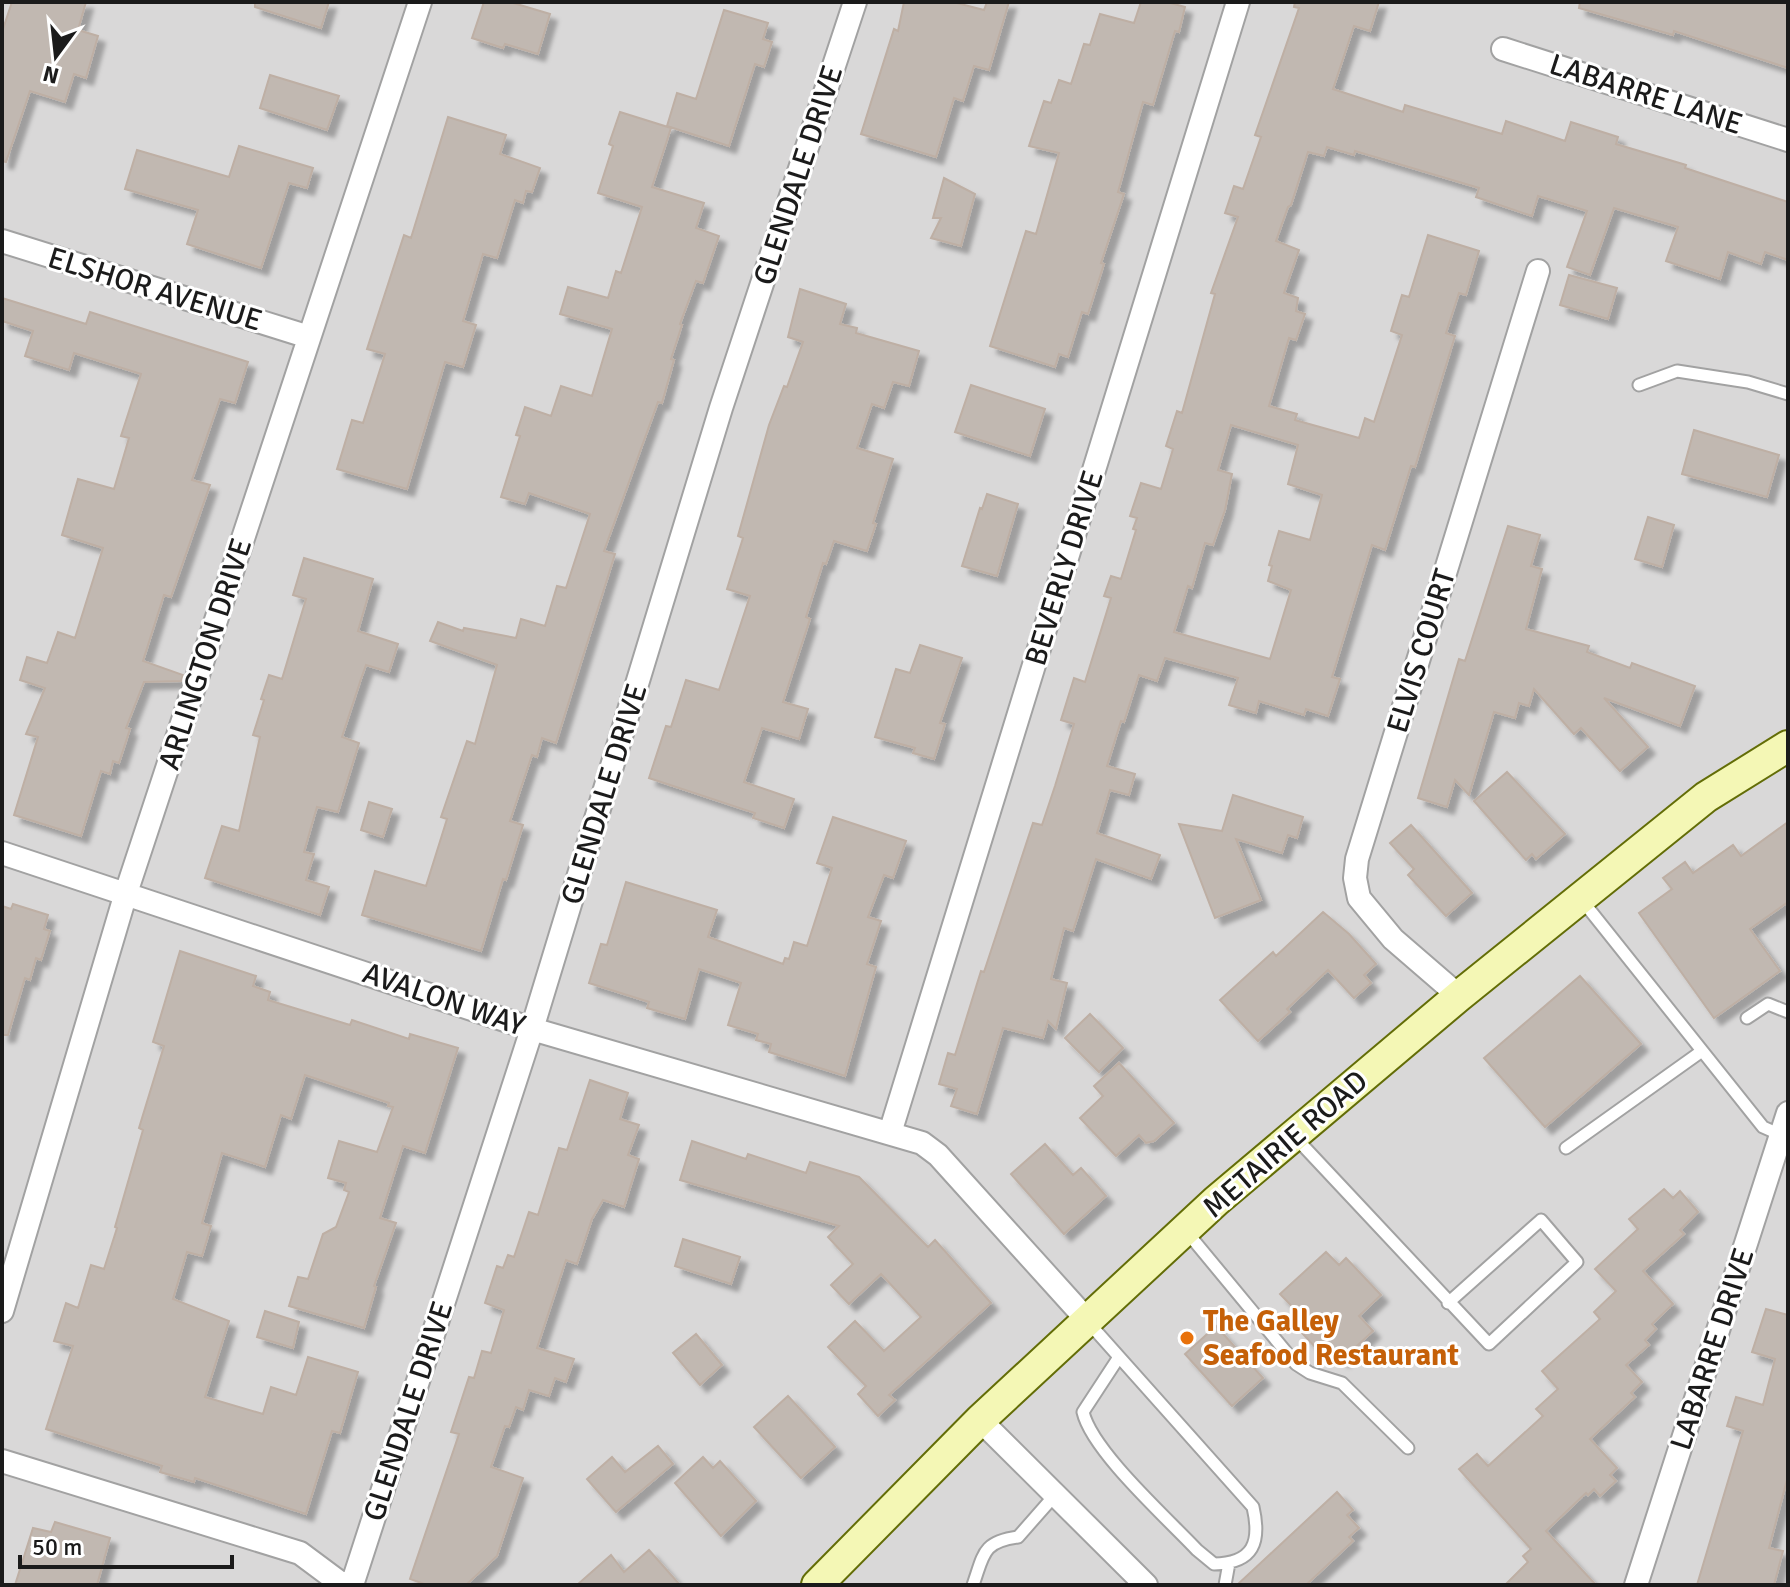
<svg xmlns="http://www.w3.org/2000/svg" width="1790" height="1587" font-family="Signika,sans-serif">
<defs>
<filter id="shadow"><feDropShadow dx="7" dy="7" stdDeviation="2" flood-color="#0004"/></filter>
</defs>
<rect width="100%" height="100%" fill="#ede9e1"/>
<!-- residential -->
<path fill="#d9d8d8" d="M2 2H1788V1585H2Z"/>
<!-- building -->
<path fill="#c1b8b1" stroke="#beafa4" stroke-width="2" fill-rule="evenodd" filter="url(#shadow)" d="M12 2H86L78 30 98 36 86 78 74 74 65 102 30 91 6 162 2 161V32Z
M255 2H329L321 28 255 7Z
M484 2H510L550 14 538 54 505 44 503 48 472 38Z
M904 2H953L984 10 987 2H1009L989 70 974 66 963 101 954 98 936 157 861 134 894 29 898 31Z
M1141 2H1167L1185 7 1179 32 1175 31 1153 105 1143 102 1118 192 1124 194 1101 263 1104 264 1088 314 1082 312 1068 357 1059 354 1055 367 990 346 1026 231 1036 234 1059 153 1029 146 1044 101 1051 103 1059 80 1071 84 1084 44 1090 45 1100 14 1134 23Z
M1295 2H1379L1370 31 1354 26 1333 89 1403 112 1405 105 1502 134 1506 121 1565 141 1571 122 1618 137 1616 144 1686 165 1685 168 1788 202V260L1765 252 1761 264 1728 252 1720 279 1666 261 1678 227 1614 208 1590 275 1567 267 1587 211 1538 196 1532 216 1476 197 1479 188 1355 151 1354 155 1327 147 1324 156 1308 152 1291 205 1288 207 1276 241 1299 250 1284 293 1298 298 1296 311 1305 314 1296 340 1289 338 1269 406 1297 414 1295 420 1359 438 1365 418 1374 422 1402 335 1391 331 1402 295 1409 297 1428 235 1479 251 1466 295 1459 293 1446 333 1455 336 1415 467 1411 466 1385 550 1372 545 1332 677 1340 679 1328 716 1306 709 1304 715 1259 701 1256 713 1229 705 1238 678 1165 658 1157 681 1139 675 1124 722 1121 721 1107 766 1135 774 1129 795 1110 790 1097 833 1160 855 1151 879 1096 859 1073 931 1064 928 1051 979 1067 983 1056 1029 1048 1021 1043 1038 1003 1028 977 1114 951 1106 957 1089 939 1084 948 1053 955 1055 976 987 981 971 984 972 1033 823 1042 825 1055 786 1074 724 1061 720 1074 678 1085 682 1111 598 1104 596 1111 576 1121 579 1136 530 1133 529 1137 518 1130 516 1141 483 1161 489 1173 449 1166 446 1177 411 1182 413 1215 294 1211 293 1238 217 1225 213 1234 186 1243 189 1261 137 1255 135 1299 8 1294 7ZM1231 425 1298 445 1288 484 1322 495 1310 540 1279 531 1269 565 1272 566 1268 581 1291 590 1270 659 1174 632 1188 586 1192 588 1205 543 1213 545 1225 510 1232 474 1218 470Z
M1580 2H1788V68L1674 31 1673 35 1579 8Z
M724 10 768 23 763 39 772 42 764 67 755 64 729 146 667 126 677 93 696 99Z
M270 75 339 96 327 130 260 108Z
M620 112 671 128 652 187 704 203 696 228 719 236 703 283 696 281 680 324 682 325 671 359 674 360 662 403 658 402 604 551 615 554 556 743 542 738 537 757 532 755 510 821 523 825 506 880 503 879 481 951 362 915 375 871 426 886 447 819 441 817 467 741 475 744 497 665 430 641 438 622 463 631 464 628 516 638 521 619 545 626 557 586 566 588 590 514 529 493 525 504 501 497 520 436 516 435 525 407 551 416 561 386 592 396 612 329 560 314 568 287 608 298 616 271 621 273 642 207 598 193 613 146 609 144Z
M448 117 506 135 500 154 540 168 532 192 526 191 523 203 515 200 497 258 483 254 463 321 476 325 463 367 445 362 407 489 337 469 352 420 363 423 385 354 367 349 404 235 411 238Z
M239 146 313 168 307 188 289 183 261 268 187 244 198 210 125 189 137 150 229 177Z
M944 178 975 194 961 246 931 238 941 218H933Z
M1569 275 1617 288 1608 319 1560 305Z
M800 289 846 304 840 324 857 328 856 333 919 351 909 386 893 382 884 408 872 404 857 448 893 459 873 523 876 524 867 551 834 541 826 564 823 563 806 617 810 619 783 702 808 709 799 739 762 728 744 782 794 799 784 828 753 818 755 813 649 778 666 726 671 727 686 680 719 690 750 596 727 589 743 538 738 536 769 425 784 386 787 387 803 342 788 337Z
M2 298 86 324 90 312 248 362 235 403 220 399 192 480 210 485 171 597 164 595 143 661 183 675 181 681 144 682 126 728 130 729 119 763 113 761 110 774 101 771 81 836 14 815 38 737 26 734 45 688 20 680 27 657 47 663 58 632 75 638 103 548 62 535 78 479 114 489 129 438 121 436 141 374 74 353 69 370 25 356 33 331 2 321Z
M971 385 1045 409 1030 456 955 432Z
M1694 430 1779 455 1767 497 1682 474Z
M987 494 1018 504 997 576 962 566 980 508 982 509Z
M1648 517 1674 525 1662 567 1635 559Z
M1508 526 1540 535 1531 566 1542 569 1526 629 1589 646 1587 652 1630 668 1632 663 1695 686 1680 726 1604 698 1648 747 1620 771 1581 728 1574 734 1534 689 1529 706 1519 703 1515 718 1494 712 1469 795 1455 780 1447 807 1418 798 1459 659 1465 661Z
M304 558 373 579 358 631 398 644 389 672 366 665 361 679 342 737 359 743 338 812 317 807 304 852 314 854 306 880 329 887 320 915 205 878 222 826 239 831 260 737 253 735 264 700 261 699 269 675 282 679 306 599 293 595Z
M920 645 962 658 940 723 945 724 934 759 913 753 915 748 875 737 896 669 910 673Z
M1507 772 1565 834 1536 859 1532 854 1526 860 1474 801Z
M1233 795 1303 817 1297 838 1288 835 1282 853 1236 839 1261 900 1215 918 1179 824 1222 831Z
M369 802 392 809 383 837 361 830Z
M833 817 906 841 893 878 884 875 868 917 881 921 867 964 876 967 845 1076 769 1052 771 1044 756 1040 758 1034 728 1025 741 983 699 969 685 1019 647 1008 649 1002 589 983 601 944 607 945 626 882 717 910 708 937 783 964 785 958 789 959 794 942 807 946 832 868 817 863Z
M1788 822V902L1750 929 1780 971 1714 1018 1639 913 1672 889 1663 878 1685 862 1693 873 1733 845 1741 856Z
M1411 825 1472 893 1446 916 1408 875 1414 869 1390 843Z
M13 904 48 915 44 929 50 931 41 960 36 958 30 980 25 978 8 1035H2V906L11 909Z
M1323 912 1349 934 1376 964 1364 975 1371 983 1354 998 1328 970 1287 1009 1290 1012 1258 1041 1220 1000 1273 952 1276 956Z
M180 951 256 976 253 986 270 992 268 1000 350 1025 352 1020 409 1039 410 1034 458 1048 425 1153 403 1146 380 1218 396 1223 374 1286 376 1287 364 1328 289 1306 298 1277 308 1279 323 1234 336 1227 349 1192 344 1190 346 1183 328 1178 339 1141 377 1152 393 1107 388 1106 389 1103 305 1075 291 1119 281 1115 265 1167 222 1153 202 1223 211 1226 202 1256 187 1252 173 1299 229 1321 205 1397 263 1414 271 1387 296 1395 308 1357 358 1372 340 1433 332 1431 306 1514 195 1478 194 1482 160 1472 162 1466 46 1429 73 1346 54 1341 66 1303 78 1308 91 1265 104 1269 117 1228 115 1227 143 1130 139 1128 164 1046 153 1042Z
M1580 976 1641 1044 1545 1127 1484 1058Z
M1090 1014 1123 1048 1099 1072 1065 1038Z
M1119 1063 1174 1123 1154 1141 1146 1143 1139 1135 1116 1156 1080 1118 1103 1096 1094 1086Z
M590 1080 628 1093 620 1119 639 1125 628 1155 639 1159 624 1207 603 1200 592 1219 577 1264 566 1260 537 1348 574 1359 566 1382 555 1378 549 1396 529 1390 523 1410 516 1407 509 1427 505 1426 491 1467 523 1478 497 1556 466 1585H427L410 1579 459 1434 451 1432 469 1377 474 1378 482 1351 491 1353 504 1310 485 1303 497 1266 503 1268 508 1255 514 1257 529 1212 538 1215 559 1148 567 1150Z
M692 1141 746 1159 748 1154 806 1173 810 1162 859 1177 928 1247 935 1240 991 1303 889 1395 895 1400 878 1416 858 1394 866 1386 828 1347 855 1321 884 1351 921 1317 881 1274 849 1304 831 1285 853 1264 828 1237 839 1226 680 1180Z
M1045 1144 1073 1175 1081 1168 1106 1196 1064 1234 1011 1174Z
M1664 1189 1673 1198 1680 1191 1698 1212 1680 1230 1684 1234 1643 1271 1673 1304 1652 1324 1656 1329 1645 1340 1649 1345 1626 1365 1642 1382 1631 1393 1635 1397 1590 1439 1617 1468 1610 1475 1616 1481 1600 1496 1594 1489 1588 1495 1586 1493 1546 1531 1596 1585H1505L1528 1562 1523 1556 1531 1549 1459 1469 1477 1454 1488 1466 1543 1416 1536 1409 1558 1389 1542 1371 1600 1319 1594 1312 1616 1291 1595 1269 1638 1229 1629 1219Z
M683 1239 740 1257 731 1284 675 1266Z
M1326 1252 1339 1265 1346 1258 1381 1295 1359 1316 1373 1331 1342 1360 1324 1341 1317 1349 1302 1333 1310 1325 1280 1294Z
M1766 1309 1788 1315V1476L1769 1548 1783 1551 1774 1585H1697L1743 1431 1727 1426 1736 1397 1763 1405 1775 1359 1752 1352Z
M265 1311 299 1322 293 1348 257 1337Z
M1216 1326 1263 1378 1232 1406 1185 1354Z
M696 1334 722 1365 700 1385 673 1353Z
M788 1396 835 1447 801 1478 754 1427Z
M658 1446 673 1464 616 1512 587 1479 612 1457 625 1472Z
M703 1457 713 1468 720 1461 756 1501 721 1536 675 1483Z
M1337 1492 1353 1510 1347 1515 1359 1528 1349 1537 1353 1541 1306 1585H1237Z
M55 1522 110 1538 97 1585H15L33 1528 51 1532Z
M649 1550 680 1585H577L611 1555 624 1572Z"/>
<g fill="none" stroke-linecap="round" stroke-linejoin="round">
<defs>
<path id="service" d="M1639 385 1677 371 1748 382 1788 394
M1581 899 1763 1127 1781 1135
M1747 1018 1768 1004 1788 1012
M1294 1136 1489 1344 1577 1262 1541 1220 1448 1303
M1566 1148 1702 1051
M1186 1231 1296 1364 1310 1373 1342 1383 1408 1448
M1088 1322 1253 1507C1261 1542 1254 1563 1214 1564L1197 1550C1167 1518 1092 1451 1083 1412L1119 1357
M973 1585C984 1554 982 1542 1018 1537L1055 1495
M1225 1585 1229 1563"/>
<path id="minor" d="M1503 49 1788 140
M2 241 309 337
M2 853 532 1029 922 1143 938 1155 1088 1321
M1459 996 1393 939 1359 898 1355 878 1357 859 1538 271
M890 1133 1238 2
M2 1311 126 893 420 2
M980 1420 1146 1585
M2 1461 300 1553 343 1585
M352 1585 532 1029 721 408 855 2
M1636 1585 1788 1113"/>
<path id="secondary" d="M817 1585 980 1420 1216 1201 1459 996 1706 797 1788 746"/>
</defs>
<!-- service casing -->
<use href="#service" stroke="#a2a2a2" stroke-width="15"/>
<!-- minor casing -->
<use href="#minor" stroke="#a2a2a2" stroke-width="26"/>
<!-- secondary casing -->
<use href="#secondary" stroke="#636d07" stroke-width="34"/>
<!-- service -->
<use href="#service" stroke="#fff" stroke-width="11"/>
<!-- minor -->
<use href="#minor" stroke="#fff" stroke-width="22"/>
<!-- secondary -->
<use href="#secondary" stroke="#f4f7b5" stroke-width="30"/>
</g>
<!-- markers -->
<circle fill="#e8710a" stroke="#fff" stroke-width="3" cx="1187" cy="1338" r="8"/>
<g text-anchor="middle" stroke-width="6" stroke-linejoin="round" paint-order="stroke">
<!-- street labels -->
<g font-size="30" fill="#1b1b1b" stroke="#fff">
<text transform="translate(1646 94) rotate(18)" y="10">LABARRE LANE</text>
<text transform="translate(798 175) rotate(-72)" y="10">GLENDALE DRIVE</text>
<text transform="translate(155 289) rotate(17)" y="10">ELSHOR AVENUE</text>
<text transform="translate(1064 568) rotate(-73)" y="10">BEVERLY DRIVE</text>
<text transform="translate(1421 651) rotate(-73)" y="10">ELVIS COURT</text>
<text transform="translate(205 654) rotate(-72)" y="10">ARLINGTON DRIVE</text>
<text transform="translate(604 794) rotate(-73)" y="10">GLENDALE DRIVE</text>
<text transform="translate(444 999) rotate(19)" y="10">AVALON WAY</text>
<text transform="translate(1285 1144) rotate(-41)" y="10">METAIRIE ROAD</text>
<text transform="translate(1712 1349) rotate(-72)" y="10">LABARRE DRIVE</text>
<text transform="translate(408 1411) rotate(-72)" y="10">GLENDALE DRIVE</text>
</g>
<!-- food labels -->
<g font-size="30" font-weight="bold" fill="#c56008" stroke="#fff" text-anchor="start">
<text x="1203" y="1331">The Galley<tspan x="1203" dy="34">Seafood Restaurant</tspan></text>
</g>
</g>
<!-- border -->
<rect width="1790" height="1587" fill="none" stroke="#1b1b1b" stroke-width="8"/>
<!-- north arrow -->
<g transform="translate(56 56) rotate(195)" stroke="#ffffff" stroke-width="6" paint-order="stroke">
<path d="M0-6L14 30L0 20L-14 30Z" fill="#1b1b1b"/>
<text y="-12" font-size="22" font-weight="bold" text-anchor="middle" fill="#1b1b1b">N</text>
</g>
<!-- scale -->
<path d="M20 1555v12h212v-12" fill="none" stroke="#1b1b1b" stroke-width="4"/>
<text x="32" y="1555" font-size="24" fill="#1b1b1b" stroke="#ffffff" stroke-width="6" paint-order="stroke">50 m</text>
</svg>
